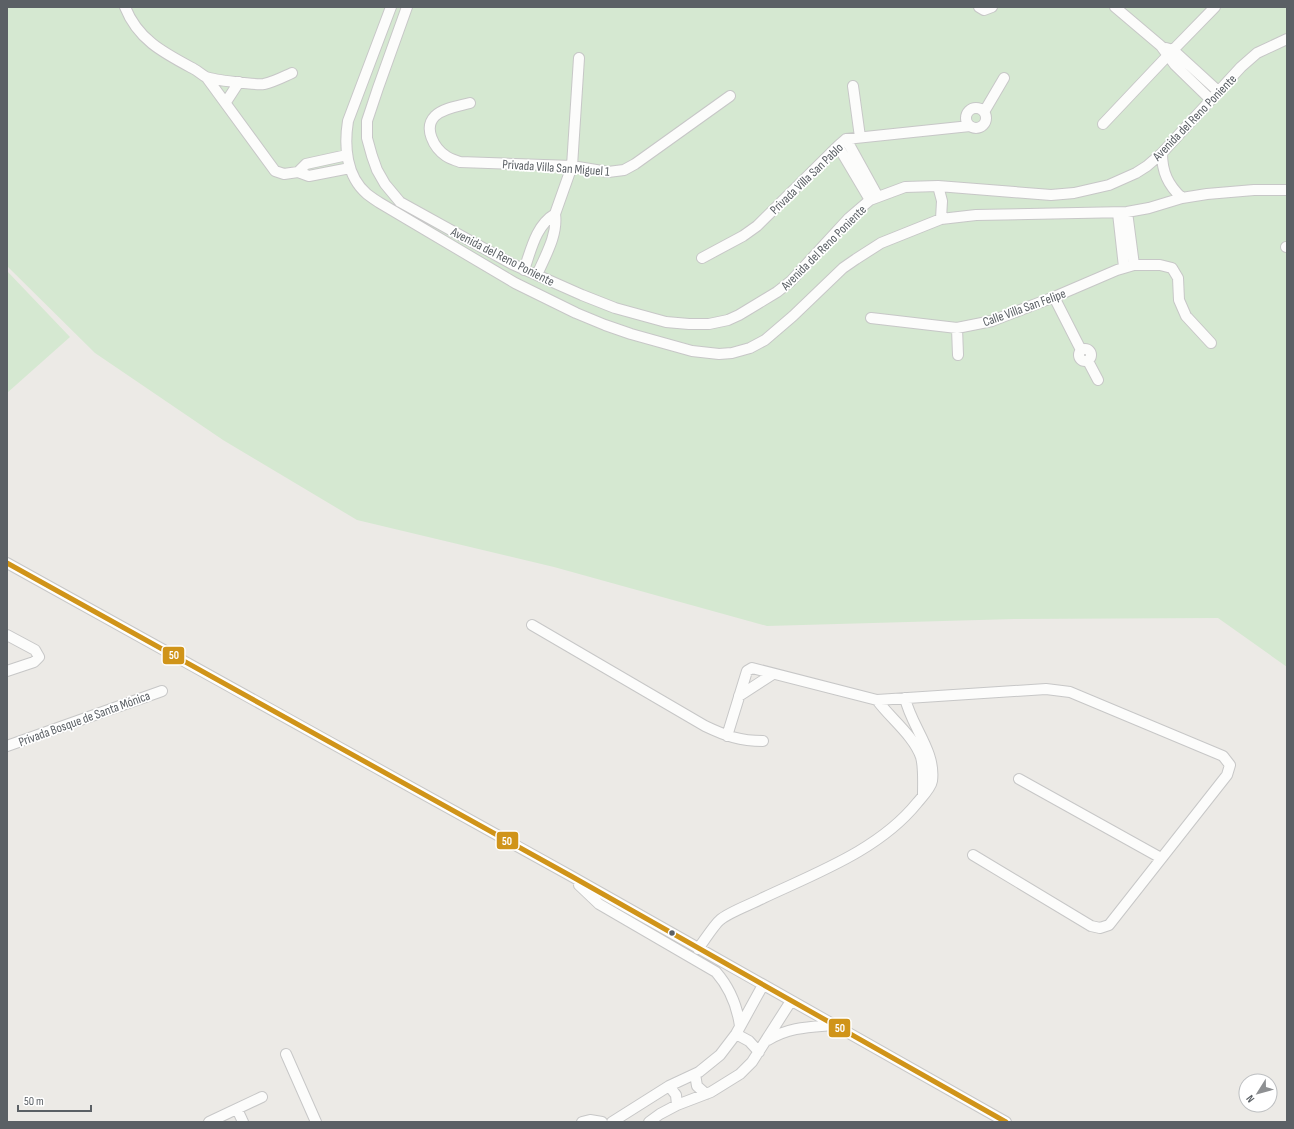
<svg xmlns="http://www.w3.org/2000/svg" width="1294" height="1129" font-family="'Sofia Sans Condensed',sans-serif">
<rect width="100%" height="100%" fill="#eceae6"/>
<!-- green -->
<path fill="#d5e8d1" d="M7 7H1287V667L1218 618 1014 619 767 626 554 567 357 520 223 440 95 353 7 266Z
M7 271 70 337 7 393Z"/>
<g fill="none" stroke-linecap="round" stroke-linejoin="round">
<defs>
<path id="minor" d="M125 7C138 40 164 53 194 69 198 71 202 75 206 77 214 80 255 85 264 84 274 82 283 77 292 73
M391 7 348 121C344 146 346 176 367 194 371 197 375 200 380 203L515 283 576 313 605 325 631 334 692 351 719 354 732 353 750 348 765 340 793 316 843 268 856 259 881 243 941 219 976 215 1127 212 1149 208 1182 198 1207 194 1254 190H1287
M407 7 378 88 367 121V138L372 156 377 170 385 184 400 202 512 264 582 295 615 308 666 322 689 324H709L728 320 739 315 777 292 791 281 849 218 870 200 905 187 938 186 1051 195 1074 193 1109 185 1136 173 1147 166 1162 153 1241 67 1257 53 1287 39
M979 7 984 10 992 7
M1115 7 1161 46 1175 65 1211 100
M1166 48 1173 50 1219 92
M207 78 275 171 284 174 298 172 309 176 350 168
M853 86 860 137
M226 102 239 82
M470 103C459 106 443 108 435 116 423 128 434 148 446 156 450 159 455 160 460 162L572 166 608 172 624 170 635 164 730 96
M966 118a10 10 0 1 1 20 0a10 10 0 1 1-20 0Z
M984 112 1004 78
M1103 124 1173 50 1215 7
M846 139 878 197
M838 146 870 200
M1162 153C1162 172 1168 185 1182 198
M298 172 306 164 347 155
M938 186 942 201 941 219
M1127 212 1134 265
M1118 213 1124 267
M1286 247H1287
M702 258 743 236 757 226 838 146 846 139 970 126
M524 270C531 250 536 225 555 214
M537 275C545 256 558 235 555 214L572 166 579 58
M1054 297 1081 350
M871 318 957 328 992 321 1054 297 1117 270 1134 265H1160L1172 268 1178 278 1179 300 1186 316 1211 343
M957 328 958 355
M1079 355a6 6 0 1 1 12 0a6 6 0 1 1-12 0Z
M1088 361 1098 380
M7 563 571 876 1006 1122
M532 625 705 726C726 736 740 741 763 741
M7 635 35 650 39 657 34 662 7 671
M739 696 773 674
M877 700C890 718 914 736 921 757 924 767 923 784 923 795
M727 736 747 671 752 668 877 700 1046 689 1070 692 1223 756 1230 765 1227 775 1109 925 1100 928 1091 926 973 855
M7 746 162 691
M1019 779 1161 858
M579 885 599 904 716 972C730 988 737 1005 740 1026
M698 949C704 941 714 925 720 920 729 912 752 904 763 898 816 873 879 850 917 803 922 797 931 788 932 781 936 751 911 726 905 698
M736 1034 749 1041 759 1052
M768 1040C789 1027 810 1027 833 1025
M286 1054 316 1122
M695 1074 697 1086 706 1094
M669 1086 676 1095 677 1105
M237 1109 243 1122
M209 1122 262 1097
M582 1122 590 1120 602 1122
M612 1122 669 1086 699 1072 720 1055 736 1034 763 985
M649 1122 660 1114 677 1105 711 1092 740 1074 752 1062 791 1001"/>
</defs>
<!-- minor casing -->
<use href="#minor" stroke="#c7c7c7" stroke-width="12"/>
<!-- minor -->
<use href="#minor" stroke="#fcfcfb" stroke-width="10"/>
<defs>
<path id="bus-1" d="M7 563 571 876 1006 1122"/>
</defs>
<!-- bus-1 casing -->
<use href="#bus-1" stroke="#fff" stroke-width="8"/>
<!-- bus-1 -->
<use href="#bus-1" stroke="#d09419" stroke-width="5"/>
</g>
<!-- markers -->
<circle fill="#5b6065" stroke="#fff" stroke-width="1.5" cx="672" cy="933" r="3.5"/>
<g text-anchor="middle" stroke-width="3.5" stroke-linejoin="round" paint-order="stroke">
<!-- street labels -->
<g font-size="13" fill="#5b6065" stroke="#fff">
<text transform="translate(1194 117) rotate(-46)" y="5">Avenida del Reno Poniente</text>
<text transform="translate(556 167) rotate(4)" y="5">Privada Villa San Miguel 1</text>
<text transform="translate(806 178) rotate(-44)" y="5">Privada Villa San Pablo</text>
<text transform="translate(823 247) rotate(-45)" y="5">Avenida del Reno Poniente</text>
<text transform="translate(503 256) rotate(27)" y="5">Avenida del Reno Poniente</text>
<text transform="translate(1024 307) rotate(-20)" y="5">Calle Villa San Felipe</text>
<text transform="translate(84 718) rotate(-20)" y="5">Privada Bosque de Santa Mónica</text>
</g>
</g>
<g stroke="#fff" stroke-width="1.5">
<rect x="162" y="646" width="23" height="19" rx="4" fill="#d09419"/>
<rect x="496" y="831" width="23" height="19" rx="4" fill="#d09419"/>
<rect x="828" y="1018" width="23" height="20" rx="4" fill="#d09419"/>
</g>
<g font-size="11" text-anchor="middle" font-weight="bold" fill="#fff">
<text x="174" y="659">50</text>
<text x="507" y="845">50</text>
<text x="840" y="1032">50</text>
</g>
<!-- border -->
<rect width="1294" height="1129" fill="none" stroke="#5b6065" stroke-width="16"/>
<!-- north arrow -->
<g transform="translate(1258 1093) rotate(233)"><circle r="19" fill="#ffffff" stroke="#bdbfc1"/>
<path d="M0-3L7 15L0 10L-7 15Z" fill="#8e9092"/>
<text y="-6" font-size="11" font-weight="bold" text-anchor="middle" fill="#5b6065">N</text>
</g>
<!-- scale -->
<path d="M18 1105v6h73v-6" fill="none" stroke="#5b6065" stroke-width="2"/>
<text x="24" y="1105" font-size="12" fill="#5b6065" stroke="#ffffff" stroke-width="3" paint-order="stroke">50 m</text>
</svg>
